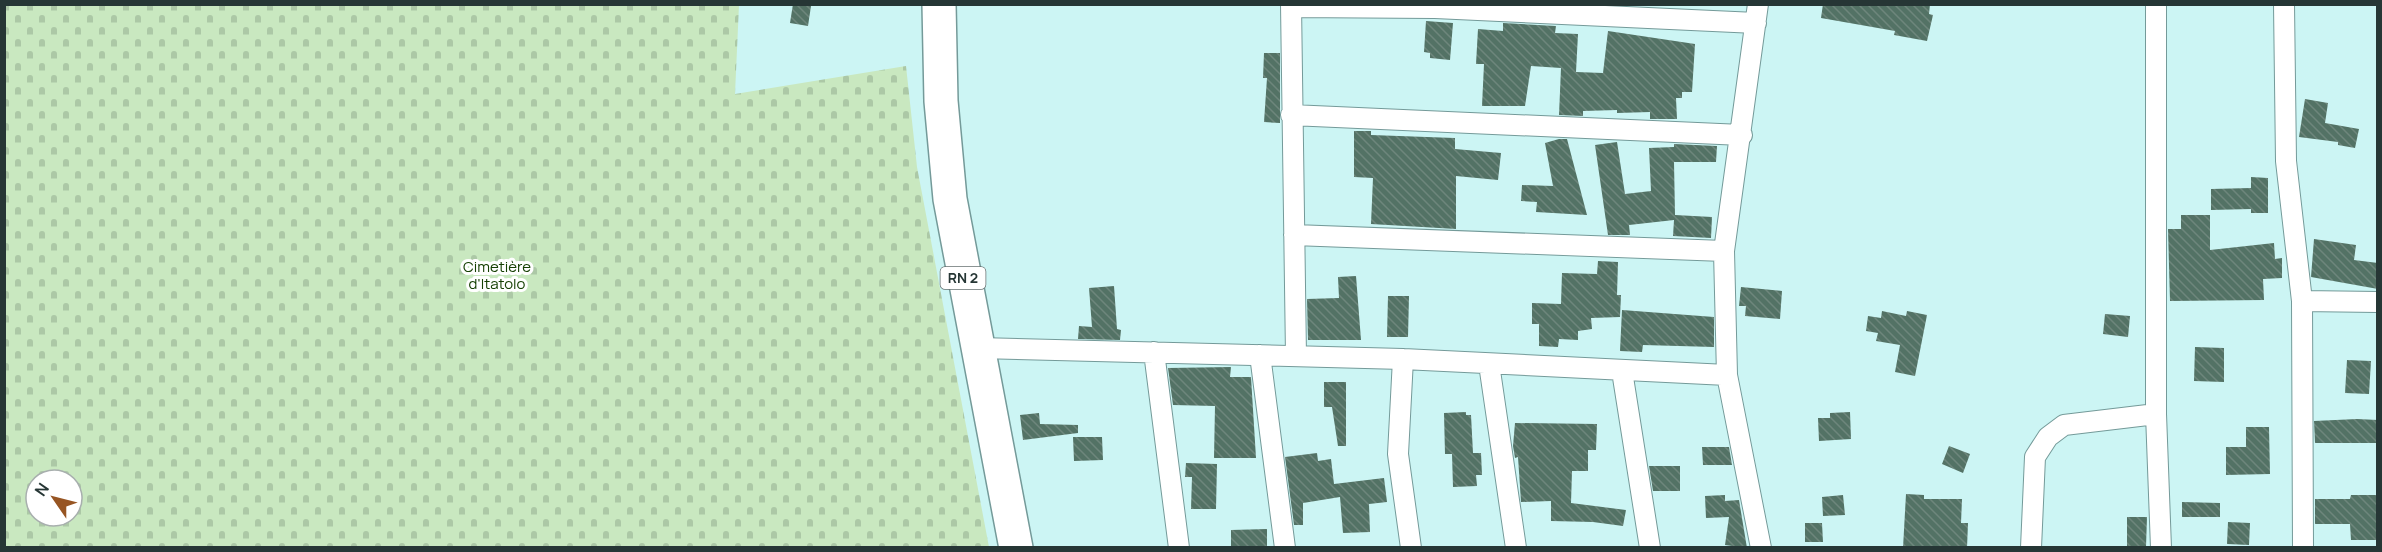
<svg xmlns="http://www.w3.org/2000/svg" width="2382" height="552" font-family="Manrope,sans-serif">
<defs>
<pattern id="cemetery-stones" width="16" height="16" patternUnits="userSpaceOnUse" patternTransform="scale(1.5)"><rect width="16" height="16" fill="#c9e8c0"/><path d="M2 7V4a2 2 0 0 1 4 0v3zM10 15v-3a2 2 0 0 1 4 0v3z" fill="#acc8a6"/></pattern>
<pattern id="building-back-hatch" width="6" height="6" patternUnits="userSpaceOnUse" patternTransform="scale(1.5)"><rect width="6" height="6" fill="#537265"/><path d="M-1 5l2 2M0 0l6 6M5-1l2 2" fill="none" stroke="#6e867c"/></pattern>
</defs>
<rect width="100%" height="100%" fill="#ccf5f4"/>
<!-- cemetery -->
<path fill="url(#cemetery-stones)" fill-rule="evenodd" d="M4 5H739L735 94 906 66 917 167 989 547H5ZM36 480H72V516H36Z"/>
<!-- building -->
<path fill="url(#building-back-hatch)" d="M793 4 811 6 808 26 790 23Z
M1823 4H1930L1929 14 1933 15 1927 41 1894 35 1895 31 1821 18Z
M1426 21 1453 23 1450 60 1430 58V53L1424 52Z
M1503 23 1556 26 1555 33 1578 34 1576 72 1603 73 1608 31 1695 44 1692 92H1682V98H1676L1677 119H1650V112L1617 113V110L1583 111V116L1559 115 1561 68 1531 66 1525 106H1482L1484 64H1476L1478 29 1503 31Z
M1264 53H1280V123L1264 122 1267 78H1263Z
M2305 99 2328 103 2325 123 2359 129 2355 148 2338 145V142L2299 137Z
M1354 131H1371V135L1455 138V149L1501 153 1498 180 1456 176V229L1371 224 1373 178 1354 177Z
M1559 139H1567L1587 215 1536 212 1537 202 1521 201 1522 185 1553 186 1545 143Z
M1617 142 1625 194 1651 191 1649 148 1674 147V144L1717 146 1716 162H1674L1675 215 1712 217 1711 238 1673 236 1674 220 1629 225 1630 235H1608L1595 145Z
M2251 177 2268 178V213H2251V209L2211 210V189L2251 188Z
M2181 215H2210V250L2274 243 2275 259 2282 258V278L2263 279 2264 300 2170 301 2168 229H2181Z
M2314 239 2356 245 2354 260 2378 263V289L2311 277Z
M1598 261 1618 262 1617 295H1621L1620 317 1591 318 1592 329 1578 331V340L1559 339 1558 347 1539 346V324H1532V303L1561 304 1562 273 1597 274Z
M1356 276 1361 340H1308L1307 299 1339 298 1338 277Z
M1114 286 1117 329 1121 330 1120 340 1078 339 1079 326 1092 327 1089 288Z
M1741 287 1782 291 1780 319 1745 316 1746 306H1739Z
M1388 296H1409L1408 337H1387Z
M1622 310 1714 317V347L1643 345 1642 352 1620 351Z
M1882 311 1906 316 1907 311 1927 315 1915 376 1895 372 1900 345 1876 341 1878 333 1866 331 1868 316 1881 318Z
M2105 314 2130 316 2128 337 2103 334Z
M2195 347 2224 348V382L2194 381Z
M2347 360 2371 361 2369 394 2345 393Z
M1231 367 1230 377H1251L1256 458H1214L1215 406 1173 405 1168 368Z
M1324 382H1346V446H1338L1332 407H1324Z
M1466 412V415H1471L1473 453H1481L1482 475H1476L1477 486 1453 487 1452 454H1445L1444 413Z
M1850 412 1851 439 1819 441 1818 418H1830V413Z
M1039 413 1040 424 1078 425V433L1023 440 1020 415Z
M2357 419 2378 420V443H2315L2314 421Z
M1515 423 1597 424 1596 450H1588V471H1572L1571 503 1626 510 1623 526 1593 522 1551 521V501L1521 502 1518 457 1515 458 1513 446Z
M2246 427H2269L2270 474 2226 475V447H2246Z
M1073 437H1102L1103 460 1074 461Z
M1949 446 1970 454 1963 473 1942 464Z
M1702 447H1729L1732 465H1703Z
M1317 453 1318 461 1331 459 1334 484 1384 478 1387 502 1369 504 1370 532 1343 533 1340 497 1303 503V525H1294L1285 457Z
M1186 463 1217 464 1216 509H1191L1192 477H1185Z
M1649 466H1680V491H1653Z
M1906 494 1924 495V499H1962L1961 523H1968L1967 548H1903Z
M1725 495V501L1739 500 1747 548 1725 545 1729 517 1706 518 1705 496Z
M1843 495 1845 515 1823 516 1822 497Z
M2351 495H2378V540H2351L2350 524H2315V499H2350Z
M2182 502 2220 503V517H2182Z
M2127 517H2147L2146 547H2127Z
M2228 522 2250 523 2249 545 2227 544Z
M1805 523H1822L1823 542H1805Z
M1267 529V548H1231V530Z"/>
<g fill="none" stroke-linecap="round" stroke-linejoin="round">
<defs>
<path id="street" d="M1291 4 1296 356
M1758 4 1724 251 1727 375 1761 548
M2156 4V414L2161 548
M2284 4 2286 161 2302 301 2303 548
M1291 7 1435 8 1756 23
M1291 115 1742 135
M1294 235 1724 251
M2302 301 2378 302
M978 348 1403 359 1727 375
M1154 352 1179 548
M1260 355 1285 548
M1403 359 1398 454 1411 548
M1489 364 1516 548
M1622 371 1650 548
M2031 548 2035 457 2048 437 2064 425 2156 414"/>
<path id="highway" d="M939 4 941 101 950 199 1016 548"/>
</defs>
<!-- street casing -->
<use href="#street" stroke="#749a99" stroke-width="22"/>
<!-- highway casing -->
<use href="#highway" stroke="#749a99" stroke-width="36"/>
<!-- street -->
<use href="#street" stroke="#fff" stroke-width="20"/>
<!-- highway -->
<use href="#highway" stroke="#fff" stroke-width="33"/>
</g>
<g text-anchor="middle" stroke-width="6" stroke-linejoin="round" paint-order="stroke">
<!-- shield labels -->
<rect fill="#fff" stroke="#677272" stroke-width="1.5" x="940.5" y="267" width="45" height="22" rx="4.5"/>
<g font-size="14" font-weight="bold" fill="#263635">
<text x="963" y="283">RN 2</text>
</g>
<!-- park labels -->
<g font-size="15" fill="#164003" stroke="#fff">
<text x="497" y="272">Cimetière<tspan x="497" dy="17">d'Itatolo</tspan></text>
</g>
</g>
<!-- border -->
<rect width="2382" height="552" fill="none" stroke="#263635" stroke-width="12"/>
<!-- north arrow -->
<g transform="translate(54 498) rotate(305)"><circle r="28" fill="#ffffff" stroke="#a8afae" stroke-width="1.5"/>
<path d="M0-4.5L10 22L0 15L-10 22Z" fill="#975523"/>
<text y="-9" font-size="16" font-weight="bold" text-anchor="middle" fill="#263635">N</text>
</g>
</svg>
